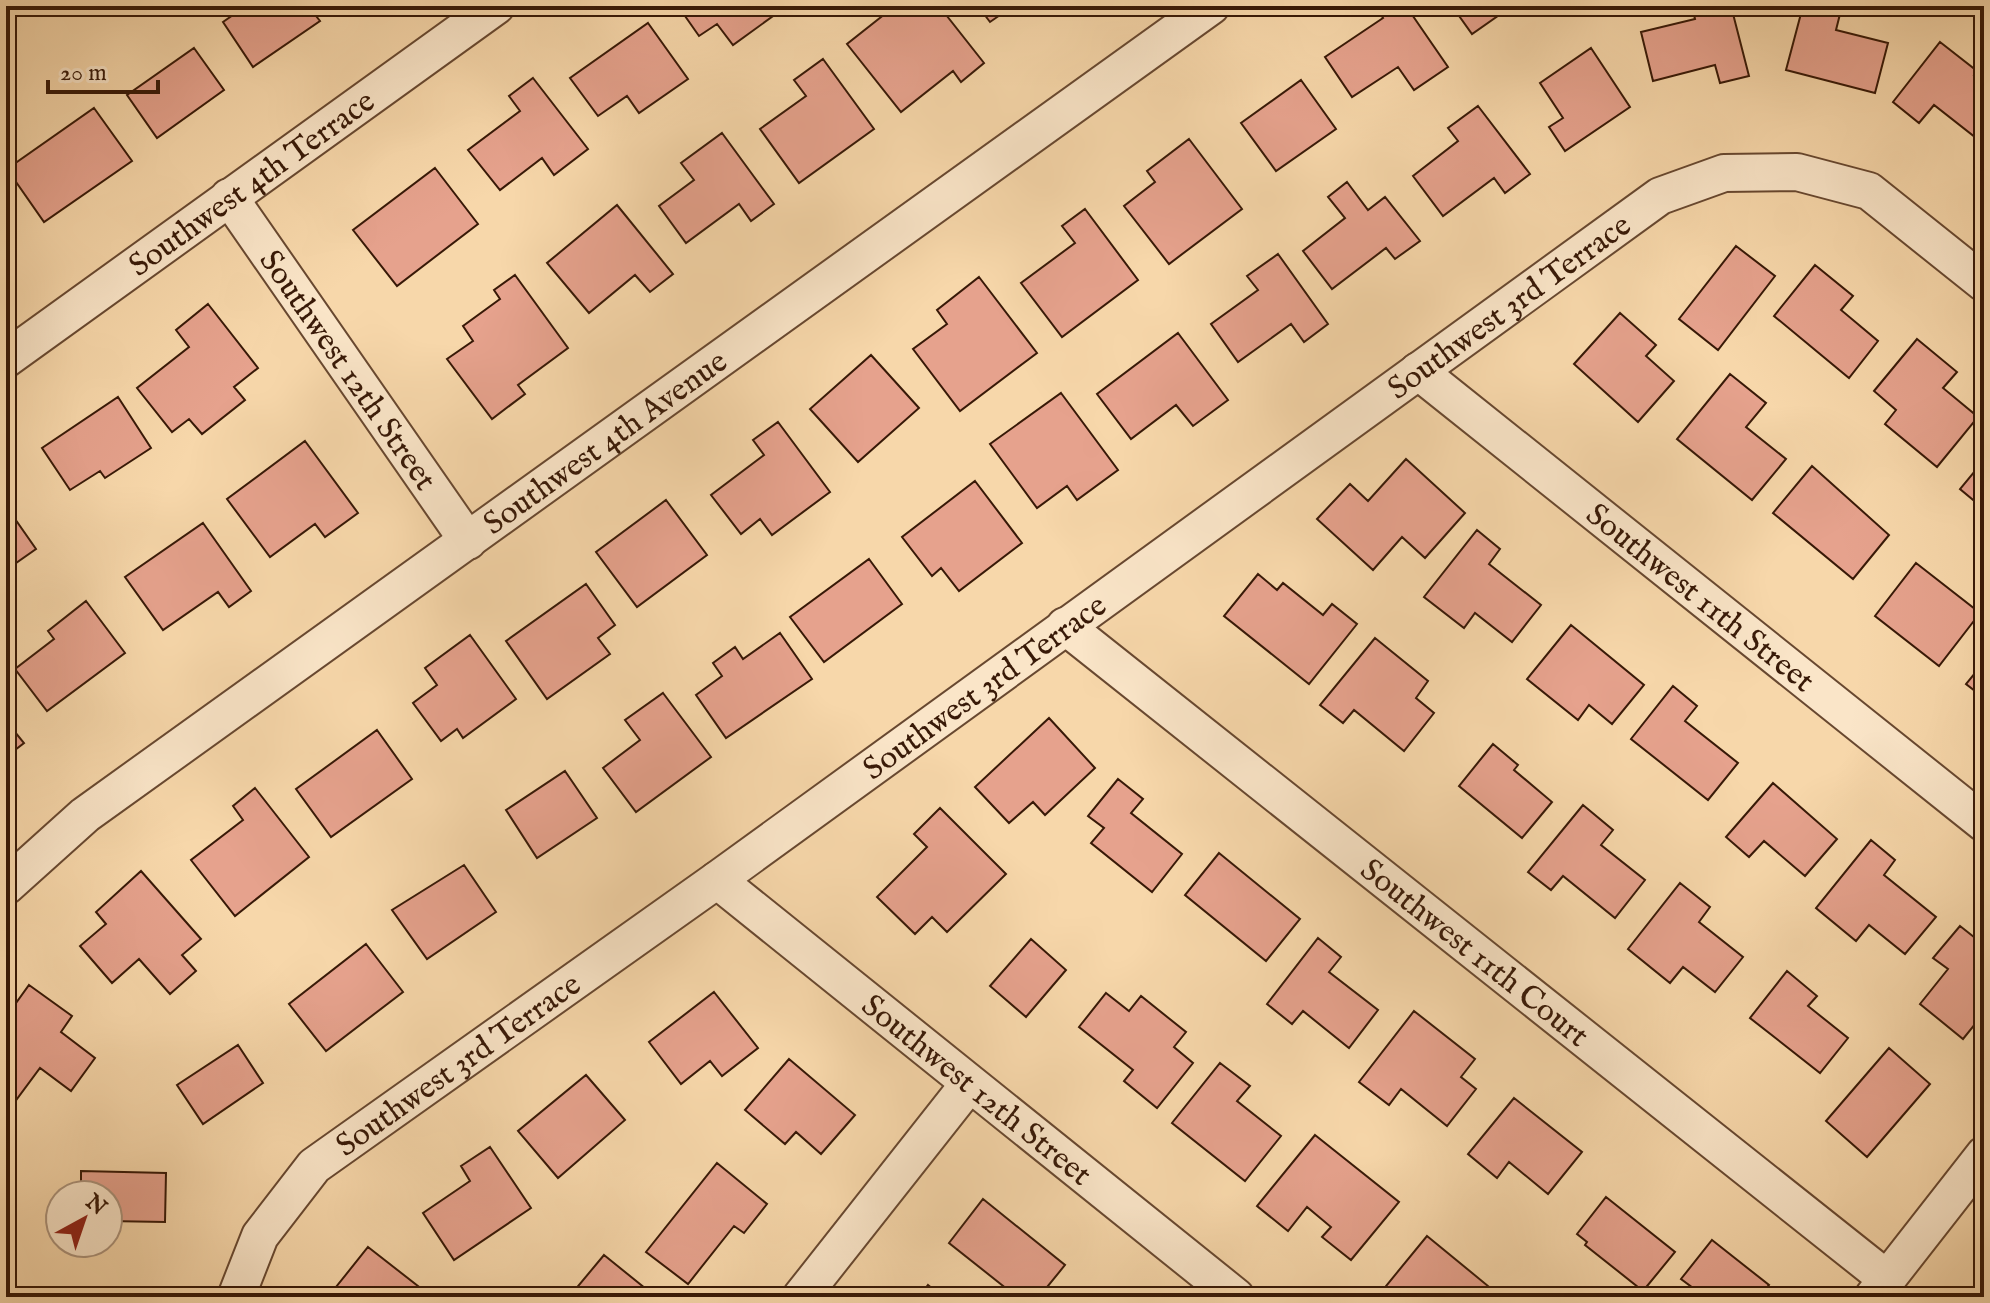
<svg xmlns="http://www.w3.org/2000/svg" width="1990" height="1303" font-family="'IM FELL English',serif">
<rect width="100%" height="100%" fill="#f7d7aa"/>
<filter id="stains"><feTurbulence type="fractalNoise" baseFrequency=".0025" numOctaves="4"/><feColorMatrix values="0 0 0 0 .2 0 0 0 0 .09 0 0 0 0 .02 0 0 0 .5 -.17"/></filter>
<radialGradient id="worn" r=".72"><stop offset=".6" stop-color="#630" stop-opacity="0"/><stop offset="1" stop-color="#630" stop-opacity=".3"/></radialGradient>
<!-- building -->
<path fill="#e6a28d" stroke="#381907" stroke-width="2" d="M246 6H308L320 21 253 67 223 22Z
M678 6H787L733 45 717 24 699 36Z
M895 6H939L984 63 961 82 953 71 901 112 847 44Z
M978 6H1013L990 22Z
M1383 6H1406L1448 67 1414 90 1398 67 1352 97 1325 57 1383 18 1378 10Z
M1452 6H1512L1472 34Z
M1692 6H1731L1749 76 1720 83 1715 65 1653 81 1641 32 1695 19Z
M1803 6 1840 14 1836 30 1888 43 1875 93 1786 70Z
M648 23 688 79 639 113 627 96 598 116 570 78Z
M1940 42 1977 71 1974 75 1984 83V136L1980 141 1934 105 1919 123 1893 102Z
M194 48 224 90 157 138 127 95Z
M1591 48 1630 107 1565 151 1549 127 1563 118 1540 83Z
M823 59 874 129 799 183 760 129 806 96 794 80Z
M533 78 588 149 554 175 542 158 500 190 468 150 520 111 509 96Z
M1301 80 1336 129 1276 171 1241 123Z
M1478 106 1530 174 1505 193 1494 178 1443 216 1413 176 1458 141 1448 128Z
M94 108 132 161 44 222 7 169Z
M722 133 774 204 751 221 739 204 686 243 659 206 694 180 681 163Z
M1189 139 1242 209 1169 264 1124 206 1155 182 1147 171Z
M435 168 478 224 397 286 353 230Z
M1347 182 1368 210 1385 197 1420 241 1395 259 1386 248 1332 289 1303 251 1345 218 1328 197Z
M617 205 673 274 650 292 635 275 589 313 547 263Z
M1085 209 1138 280 1062 337 1021 283 1075 243 1062 226Z
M1736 246 1775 276 1718 350 1679 319Z
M1278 254 1328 324 1304 342 1291 324 1238 362 1211 324 1258 290 1247 276Z
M1815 265 1853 296 1841 310 1878 341 1849 378 1774 316Z
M515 275 568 348 518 385 525 394 492 419 447 359 473 341 463 326 500 299 494 290Z
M979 277 1037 353 960 411 913 349 947 324 937 310Z
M208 304 258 368 234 387 245 400 202 434 189 419 172 432 137 388 189 347 176 330Z
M1620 313 1656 345 1646 356 1674 381 1638 422 1574 364Z
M1178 333 1228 400 1193 426 1176 405 1131 439 1097 394Z
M1917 339 1957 372 1943 388 1978 417 1937 467 1885 424 1896 410 1874 391Z
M871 355 919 408 858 462 810 409Z
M1730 374 1766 403 1746 427 1786 459 1752 500 1677 439Z
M1061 393 1118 470 1077 500 1067 486 1037 508 990 444Z
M118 397 151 448 105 478 100 471 70 490 42 448Z
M778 422 830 492 772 535 760 519 741 534 711 495 764 455 753 440Z
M305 441 358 513 325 537 315 524 270 557 227 499Z
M1406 459 1465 513 1425 558 1402 537 1373 570 1317 519 1350 484 1368 501Z
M1984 460V509L1960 489Z
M1812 466 1889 535 1853 579 1773 513Z
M975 481 1022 543 959 591 941 568 932 576 902 537Z
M666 500 707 555 637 607 596 552Z
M6 506 36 549 6 570Z
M203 523 251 591 229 607 218 592 163 630 125 577Z
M1477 530 1500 549 1489 564 1541 605 1512 642 1475 613 1464 628 1424 597Z
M869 559 902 604 824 662 790 617Z
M1916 563 1980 613 1939 666 1875 616Z
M1258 574 1277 590 1283 583 1323 615 1332 604 1357 624 1309 684 1224 616Z
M586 584 615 625 598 638 610 654 547 699 506 641Z
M86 601 125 653 47 711 15 669 54 639 48 631Z
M1571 625 1644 685 1612 724 1589 705 1578 720 1527 679Z
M780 633 812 679 726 738 696 695 722 676 713 663 735 647 743 659Z
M470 635 516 699 463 738 457 729 441 741 413 703 437 685 425 668Z
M1375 638 1428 681 1416 698 1434 713 1404 751 1354 710 1343 723 1320 705Z
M1984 662V698L1966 684Z
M1673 686 1697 706 1685 721 1738 763 1708 800 1631 739Z
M663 693 711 757 636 812 603 768 640 740 625 720Z
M1049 718 1095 768 1045 815 1033 802 1009 823 975 787Z
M6 721 24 743 6 757Z
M377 730 412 779 331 837 296 789Z
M1493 744 1518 765 1514 770 1552 802 1522 838 1459 786Z
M565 771 597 818 537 858 506 810Z
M1118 779 1143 799 1131 813 1182 854 1152 892 1091 843 1104 828 1088 816Z
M1773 783 1837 839 1805 876 1764 841 1749 857 1726 837Z
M255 788 309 857 235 916 191 860 243 820 233 806Z
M1583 805 1613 830 1601 845 1645 880 1615 918 1563 876 1551 890 1528 872Z
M940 808 1006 874 947 932 932 917 915 934 877 897 927 847 914 834Z
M1871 840 1895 860 1884 875 1936 917 1905 954 1869 925 1856 941 1816 908Z
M1219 853 1300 919 1266 961 1185 895Z
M464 865 496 912 427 959 392 910Z
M141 871 201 939 182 955 196 971 170 994 139 959 112 983 80 946 106 924 96 912Z
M1680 883 1710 907 1699 922 1743 957 1715 992 1683 967 1670 983 1628 949Z
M1960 926 1984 945V1013L1963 1039 1920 1004 1948 969 1933 958Z
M1318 938 1341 957 1329 972 1378 1010 1349 1048 1303 1011 1292 1024 1267 1004Z
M1031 939 1066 970 1026 1017 990 986Z
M366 944 403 992 326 1051 289 1004Z
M1787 971 1817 996 1808 1006 1848 1038 1820 1073 1750 1018Z
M29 985 72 1016 61 1032 95 1058 71 1091 40 1068 11 1107 6 1103V1017Z
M714 992 758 1048 722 1076 710 1061 681 1084 649 1042Z
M1106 993 1129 1011 1141 996 1186 1032 1174 1047 1193 1063 1157 1108 1124 1081 1133 1070 1079 1027Z
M1414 1011 1475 1059 1461 1077 1476 1089 1447 1126 1401 1089 1389 1105 1359 1082Z
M238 1045 263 1083 203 1124 177 1085Z
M1889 1048 1930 1084 1867 1157 1826 1121Z
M789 1059 855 1115 821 1154 796 1132 785 1144 745 1110Z
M1220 1063 1250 1086 1237 1101 1281 1136 1245 1181 1172 1123Z
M586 1075 625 1120 558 1178 518 1131Z
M1514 1098 1582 1152 1548 1194 1509 1162 1497 1178 1468 1154Z
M1315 1135 1399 1202 1351 1260 1322 1237 1331 1227 1307 1207 1288 1231 1257 1206Z
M490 1147 531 1208 454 1260 423 1213 470 1181 461 1166Z
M6 1155 14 1158 6 1179Z
M717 1163 767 1204 744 1233 734 1226 688 1284 646 1252Z
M81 1171 166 1173 165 1222 108 1221V1195H81Z
M1606 1197 1675 1252 1643 1291 1585 1245 1587 1242 1577 1234Z
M983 1199 1065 1265 1039 1297H1017L949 1243Z
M1427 1236 1488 1286 1478 1297H1399L1386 1286Z
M1712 1240 1769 1285 1759 1297H1686L1693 1288 1681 1279Z
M368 1247 432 1297H328Z
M604 1255 656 1297H569Z
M928 1285 943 1297H919Z"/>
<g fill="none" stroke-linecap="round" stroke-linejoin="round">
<defs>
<g id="minor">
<path id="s1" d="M229 197 468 541"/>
<path id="s2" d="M6 359 496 6"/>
<path id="s3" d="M1418 371 1984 823"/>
<path id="s4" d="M1065 626 1887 1279"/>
<path id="s5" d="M717 880 1236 1297"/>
<path id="s6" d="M6 886 85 815 1211 6"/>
<path id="s7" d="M236 1297 260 1236 314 1166 717 880 1660 196 1724 173 1797 172 1869 191 1984 283"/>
<path d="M801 1297 969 1084"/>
<path d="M1873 1297 1984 1155"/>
</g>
</defs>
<!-- minor casing -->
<use href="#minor" stroke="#684830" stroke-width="40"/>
<!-- minor -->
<use href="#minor" stroke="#fae5c8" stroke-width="36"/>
</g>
<g text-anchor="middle" stroke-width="7" stroke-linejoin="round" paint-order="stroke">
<!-- street labels -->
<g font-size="32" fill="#381907" stroke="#fae5c8">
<text dy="11" stroke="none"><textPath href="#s2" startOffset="302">Southwest 4th Terrace</textPath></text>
<text dy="11" stroke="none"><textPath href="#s7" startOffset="1626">Southwest 3rd Terrace</textPath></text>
<text dy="11" stroke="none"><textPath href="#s1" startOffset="210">Southwest 12th Street</textPath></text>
<text dy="11" stroke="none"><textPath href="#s6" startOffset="746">Southwest 4th Avenue</textPath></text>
<text dy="11" stroke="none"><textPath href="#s3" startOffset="362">Southwest 11th Street</textPath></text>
<text dy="11" stroke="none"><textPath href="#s7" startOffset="978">Southwest 3rd Terrace</textPath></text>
<text dy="11" stroke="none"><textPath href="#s4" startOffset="524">Southwest 11th Court</textPath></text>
<text dy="11" stroke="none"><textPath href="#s7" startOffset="330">Southwest 3rd Terrace</textPath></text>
<text dy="11" stroke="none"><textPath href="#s5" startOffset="334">Southwest 12th Street</textPath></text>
</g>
</g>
<!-- margin -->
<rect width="1990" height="1303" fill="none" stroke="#f7d7aa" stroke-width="32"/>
<rect x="8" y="8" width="1974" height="1287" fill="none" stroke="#381907" stroke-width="4"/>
<rect x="16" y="16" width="1958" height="1271" fill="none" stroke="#381907" stroke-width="2"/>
<!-- north arrow -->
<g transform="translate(84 1219) rotate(40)"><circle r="38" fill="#fae5c8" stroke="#ac937b" stroke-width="2"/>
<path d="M0-6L14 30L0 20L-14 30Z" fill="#8f2418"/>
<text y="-12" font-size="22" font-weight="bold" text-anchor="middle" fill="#381907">N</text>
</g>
<!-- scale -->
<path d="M48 80v12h110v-12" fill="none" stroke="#381907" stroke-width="4"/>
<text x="60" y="80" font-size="24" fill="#381907" stroke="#fae5c8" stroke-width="6" paint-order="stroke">20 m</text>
<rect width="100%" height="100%" filter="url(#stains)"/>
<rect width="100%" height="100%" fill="url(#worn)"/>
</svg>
